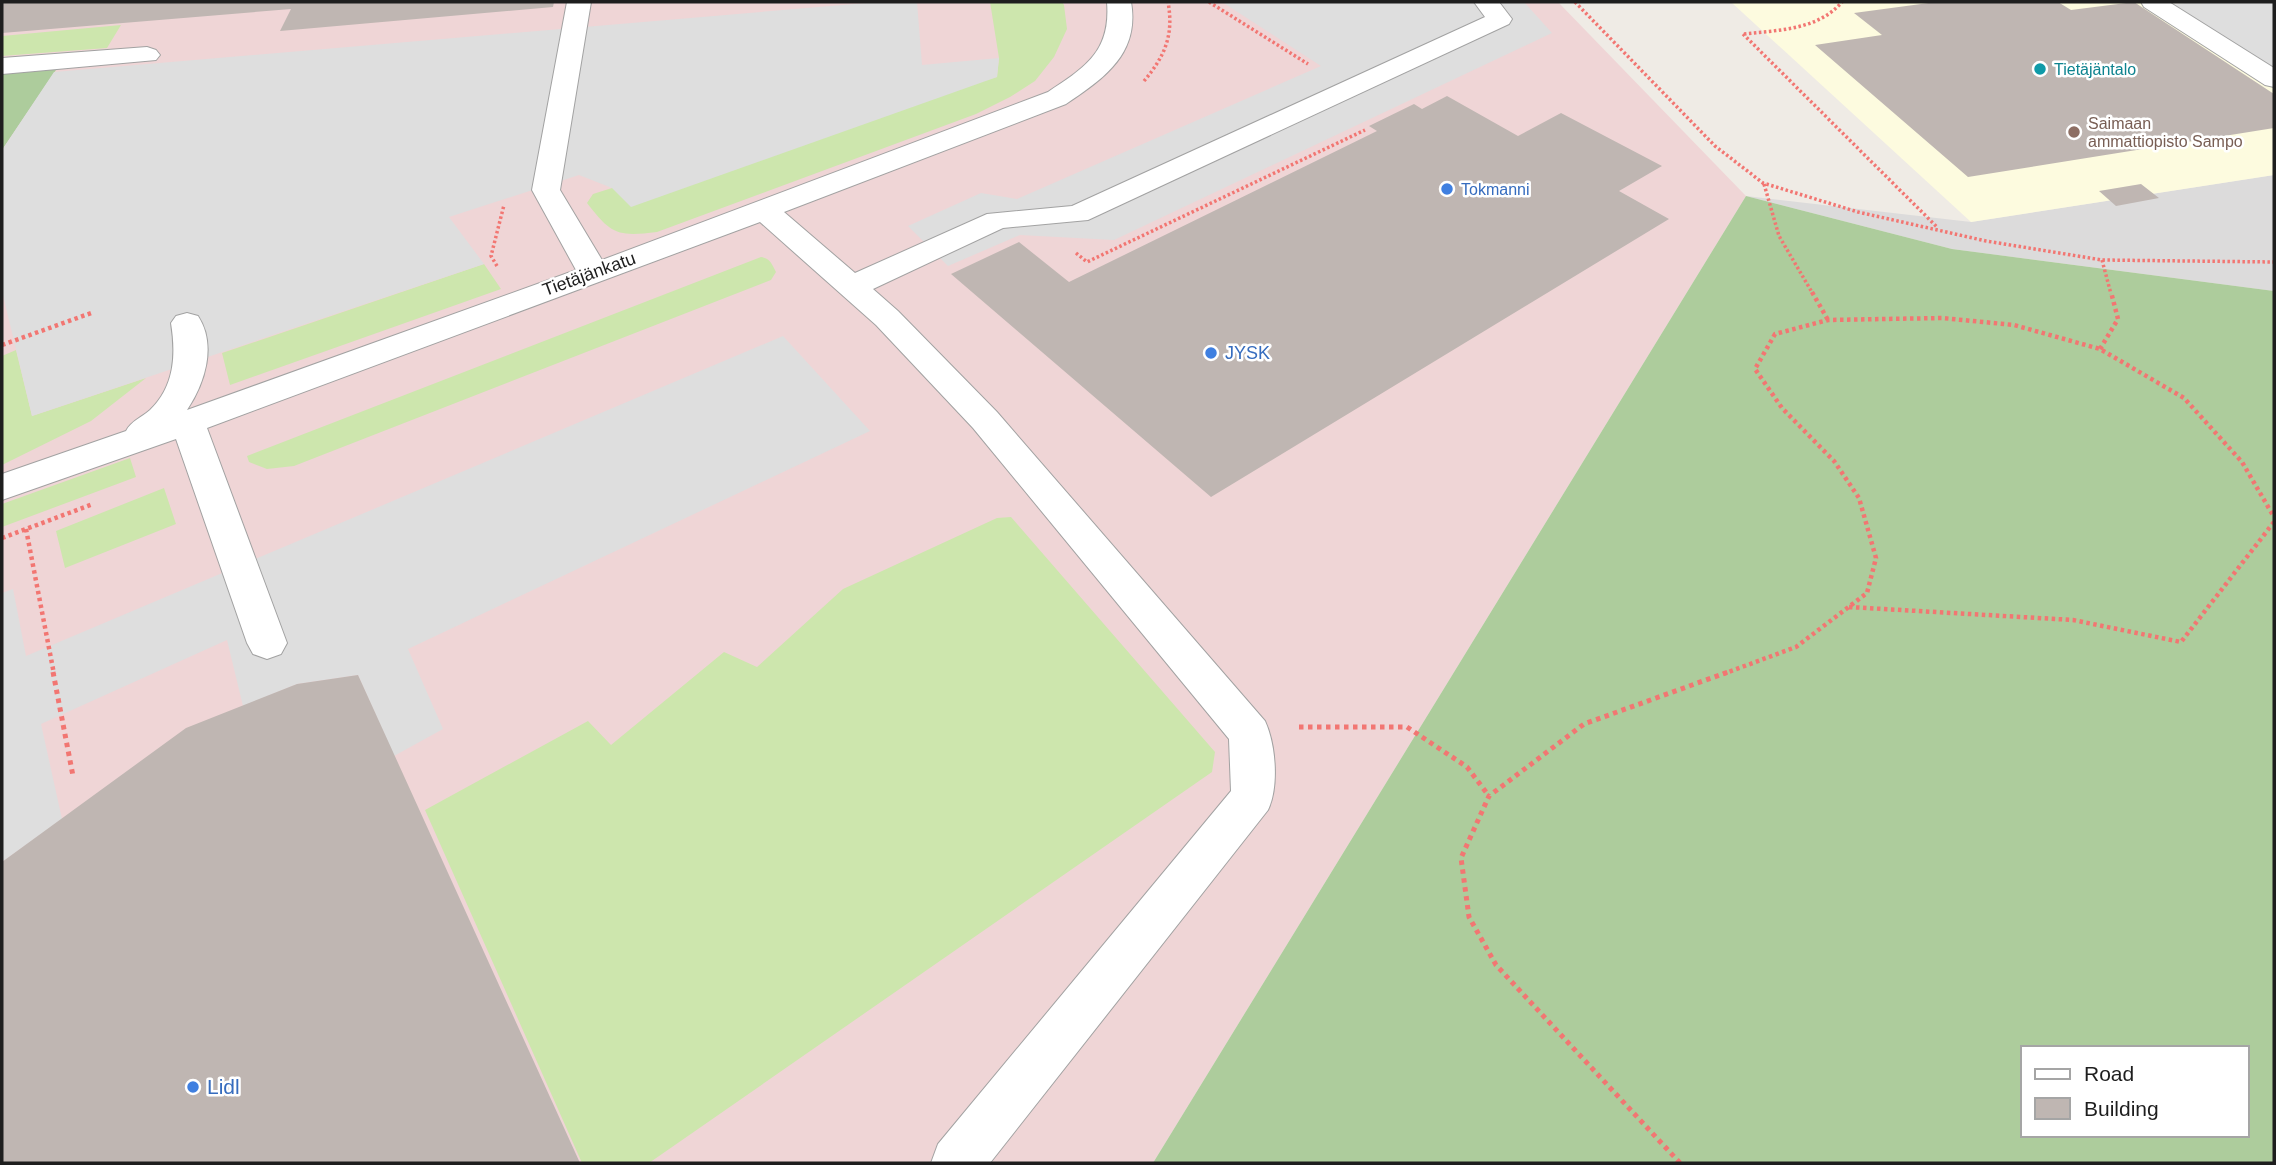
<svg xmlns="http://www.w3.org/2000/svg" width="2276" height="1165" font-family="Helvetica,sans-serif">
<rect width="100%" height="100%" fill="#efebe5"/>
<!-- residential -->
<path fill="#dcdbdb" d="M2274 175V291L1952 249 1746 196 1971 222Z"/>
<!-- commercial -->
<path fill="#efd5d6" d="M2 2H1558L1746 196 1153 1163H2Z"/>
<!-- education -->
<path fill="#fdfbdf" d="M1731 2H2143L2274 89V175L1971 222Z"/>
<!-- grass -->
<path fill="#cde6ad" d="M990 2H1062L1064 5 1067 29 1054 57 1035 81 1010 97 976 114 657 232C617 237 611 234 587 203L593 194 612 188 997 77 999 58Z
M121 25 107 48 2 56V36Z
M761 257C770 258 772 264 776 272L771 280 294 466 267 469 249 462 247 456Z
M484 264 501 289 230 385 222 353Z
M16 350 32 416 146 378 91 421 2 465V356Z
M130 458 136 477 2 527V504Z
M164 488 176 524 65 568 56 531Z
M1011 517 1215 752 1212 772 649 1163H582L425 810 588 721 611 745 724 652 757 667 843 589 997 518Z"/>
<!-- forest -->
<path fill="#adcc9c" fill-rule="evenodd" d="M58 67 2 150V72Z
M1746 196 1952 249 2274 291V1163H1153ZM2022 1048H2246V1135H2022Z"/>
<!-- parking -->
<path fill="#dedede" d="M878 2H917L922 65 999 58 997 77 631 207 612 188 579 175 449 217 484 264 32 416 2 291V150L54 72Z
M1222 2H1524L1552 33 1114 240 1020 235 948 266 908 226 981 193 1017 199 1321 66Z
M2192 2H2274V70L2171 5Z
M783 336 870 431 408 649 443 729 394 756 358 675 297 684 243 706 227 640 41 724 62 819 2 862V593L13 589 26 656Z"/>
<!-- building -->
<path fill="#bfb6b2" d="M2 2H554L553 7 280 31 291 9 2 33Z
M1936 2H2058L2071 10 2134 2 2274 94V128L1968 177 1815 45 1882 35 1854 13Z
M1447 96 1518 136 1561 113 1662 166 1619 191 1669 219 1211 497 951 274 1019 242 1069 282 1377 131 1369 126 1414 104 1422 109Z
M2141 184 2159 198 2116 206 2099 191Z
M358 675 580 1163H2V862L186 728 297 684Z"/>
<g fill="none" stroke-linecap="round" stroke-linejoin="round">
<defs>
<path id="minor" d="M567 2H591L560 190 602 260 1048 92C1086 67 1111 51 1107 2H1131C1140 53 1105 78 1066 104L784 212 855 273 987 214 1072 206 1485 17 1474 2H1499L1512 19 1509 24 1088 220 1003 228 873 289 898 311 997 412 1265 721C1276 745 1279 787 1268 810L990 1163H931L938 1144 1231 791 1229 739 973 428 876 325 760 222 207 428 287 643 281 654 267 659 253 654 247 643 176 439 2 500V474L126 431C131 421 141 418 150 410 175 386 176 354 171 323L176 316 187 313 198 316C217 345 205 383 187 410L576 270 532 190Z
M2141 2H2169L2274 68V87L2265 85 2144 7Z
M147 47 156 50 160 55 156 60 2 74V58Z"/>
</defs>
<!-- minor casing -->
<use href="#minor" stroke="#a2a2a2" stroke-width="2"/>
<!-- path-far2 -->
<path stroke="#f27672" stroke-width="3.5" stroke-dasharray="2.5 2.5" stroke-linecap="butt" d="M1209 2 1308 64
M1575 2 1715 146 1763 183 1858 212 1986 241 2102 260 2274 262
M1743 34 1938 228
M1744 34C1779 30 1818 30 1842 2
M1144 81C1165 56 1174 35 1168 2
M1764 184 1779 236 1813 294
M1076 253 1087 262 1365 130
M2102 260 2111 294
M497 266 491 256 504 205"/>
<!-- path-far1 -->
<path stroke="#f27672" stroke-width="4.5" stroke-dasharray="3.5 3.5" stroke-linecap="butt" d="M1812 292 1828 320
M2 345 94 312
M2100 349 2118 319 2111 292
M26 529 54 674
M2 538 93 504
M1849 607 2073 620 2181 642 2274 522
M1723 674 1796 647 1867 593 1876 558 1859 498 1834 461 1782 408 1755 369 1775 334 1828 320 1942 318 2014 325 2100 349 2184 398 2242 462 2274 517"/>
<!-- path -->
<path stroke="#f27672" stroke-width="5" stroke-dasharray="4.5 4.5" stroke-linecap="butt" d="M53 672 73 776
M1299 727H1407L1467 767 1489 796
M1680 1163 1496 965 1469 917 1461 858 1489 796 1584 724 1728 672"/>
<!-- minor -->
<use href="#minor" fill="#fff" fill-rule="evenodd"/>
</g>
<!-- markers -->
<circle fill="#0f9aa8" stroke="#fff" stroke-width="2.5" cx="2040" cy="69" r="7"/>
<circle fill="#8d6e63" stroke="#fff" stroke-width="2.5" cx="2074" cy="132" r="7"/>
<g fill="#3f7fe0" stroke="#fff" stroke-width="2.5">
<circle cx="1447" cy="189" r="7"/>
<circle cx="1211" cy="353" r="7"/>
<circle cx="193" cy="1087" r="7"/>
</g>
<g text-anchor="middle" stroke-width="5" stroke-linejoin="round" paint-order="stroke">
<!-- far-culture labels -->
<g font-size="16" fill="#0d838f" stroke="#fff" text-anchor="start">
<text x="2054" y="75">Tietäjäntalo</text>
</g>
<!-- far-education labels -->
<g font-size="16" fill="#785e54" stroke="#fff" text-anchor="start">
<text x="2088" y="129">Saimaan<tspan x="2088" dy="18">ammattiopisto Sampo</tspan></text>
</g>
<!-- far-shop labels -->
<g font-size="16" fill="#366cbe" stroke="#fff" text-anchor="start">
<text x="1461" y="195">Tokmanni</text>
</g>
<!-- street labels -->
<g font-size="18" fill="#1e1e1e" stroke="#fff">
<text transform="translate(589 274) rotate(-20)" y="6">Tietäjänkatu</text>
</g>
<!-- shop labels -->
<g font-size="18" fill="#366cbe" stroke="#fff" text-anchor="start">
<text x="1225" y="359">JYSK</text>
</g>
<!-- near-shop labels -->
<g font-size="21" fill="#366cbe" stroke="#fff" text-anchor="start">
<text x="207" y="1094">Lidl</text>
</g>
</g>
<!-- border -->
<rect width="2276" height="1165" fill="none" stroke="#1e1e1e" stroke-width="7"/>
<!-- legend -->
<rect x="2021" y="1046" width="228" height="91" fill="#ffffff" stroke="#a5a5a5" stroke-width="2"/>
<rect x="2035" y="1069" width="35" height="10" fill="#ffffff" stroke="#a5a5a5" stroke-width="2"/>
<text x="2084" y="1081" font-size="21" fill="#1e1e1e">Road</text>
<rect x="2035" y="1098" width="35" height="21" fill="#bfb6b2" stroke="#a5a5a5" stroke-width="2"/>
<text x="2084" y="1116" font-size="21" fill="#1e1e1e">Building</text>
</svg>
